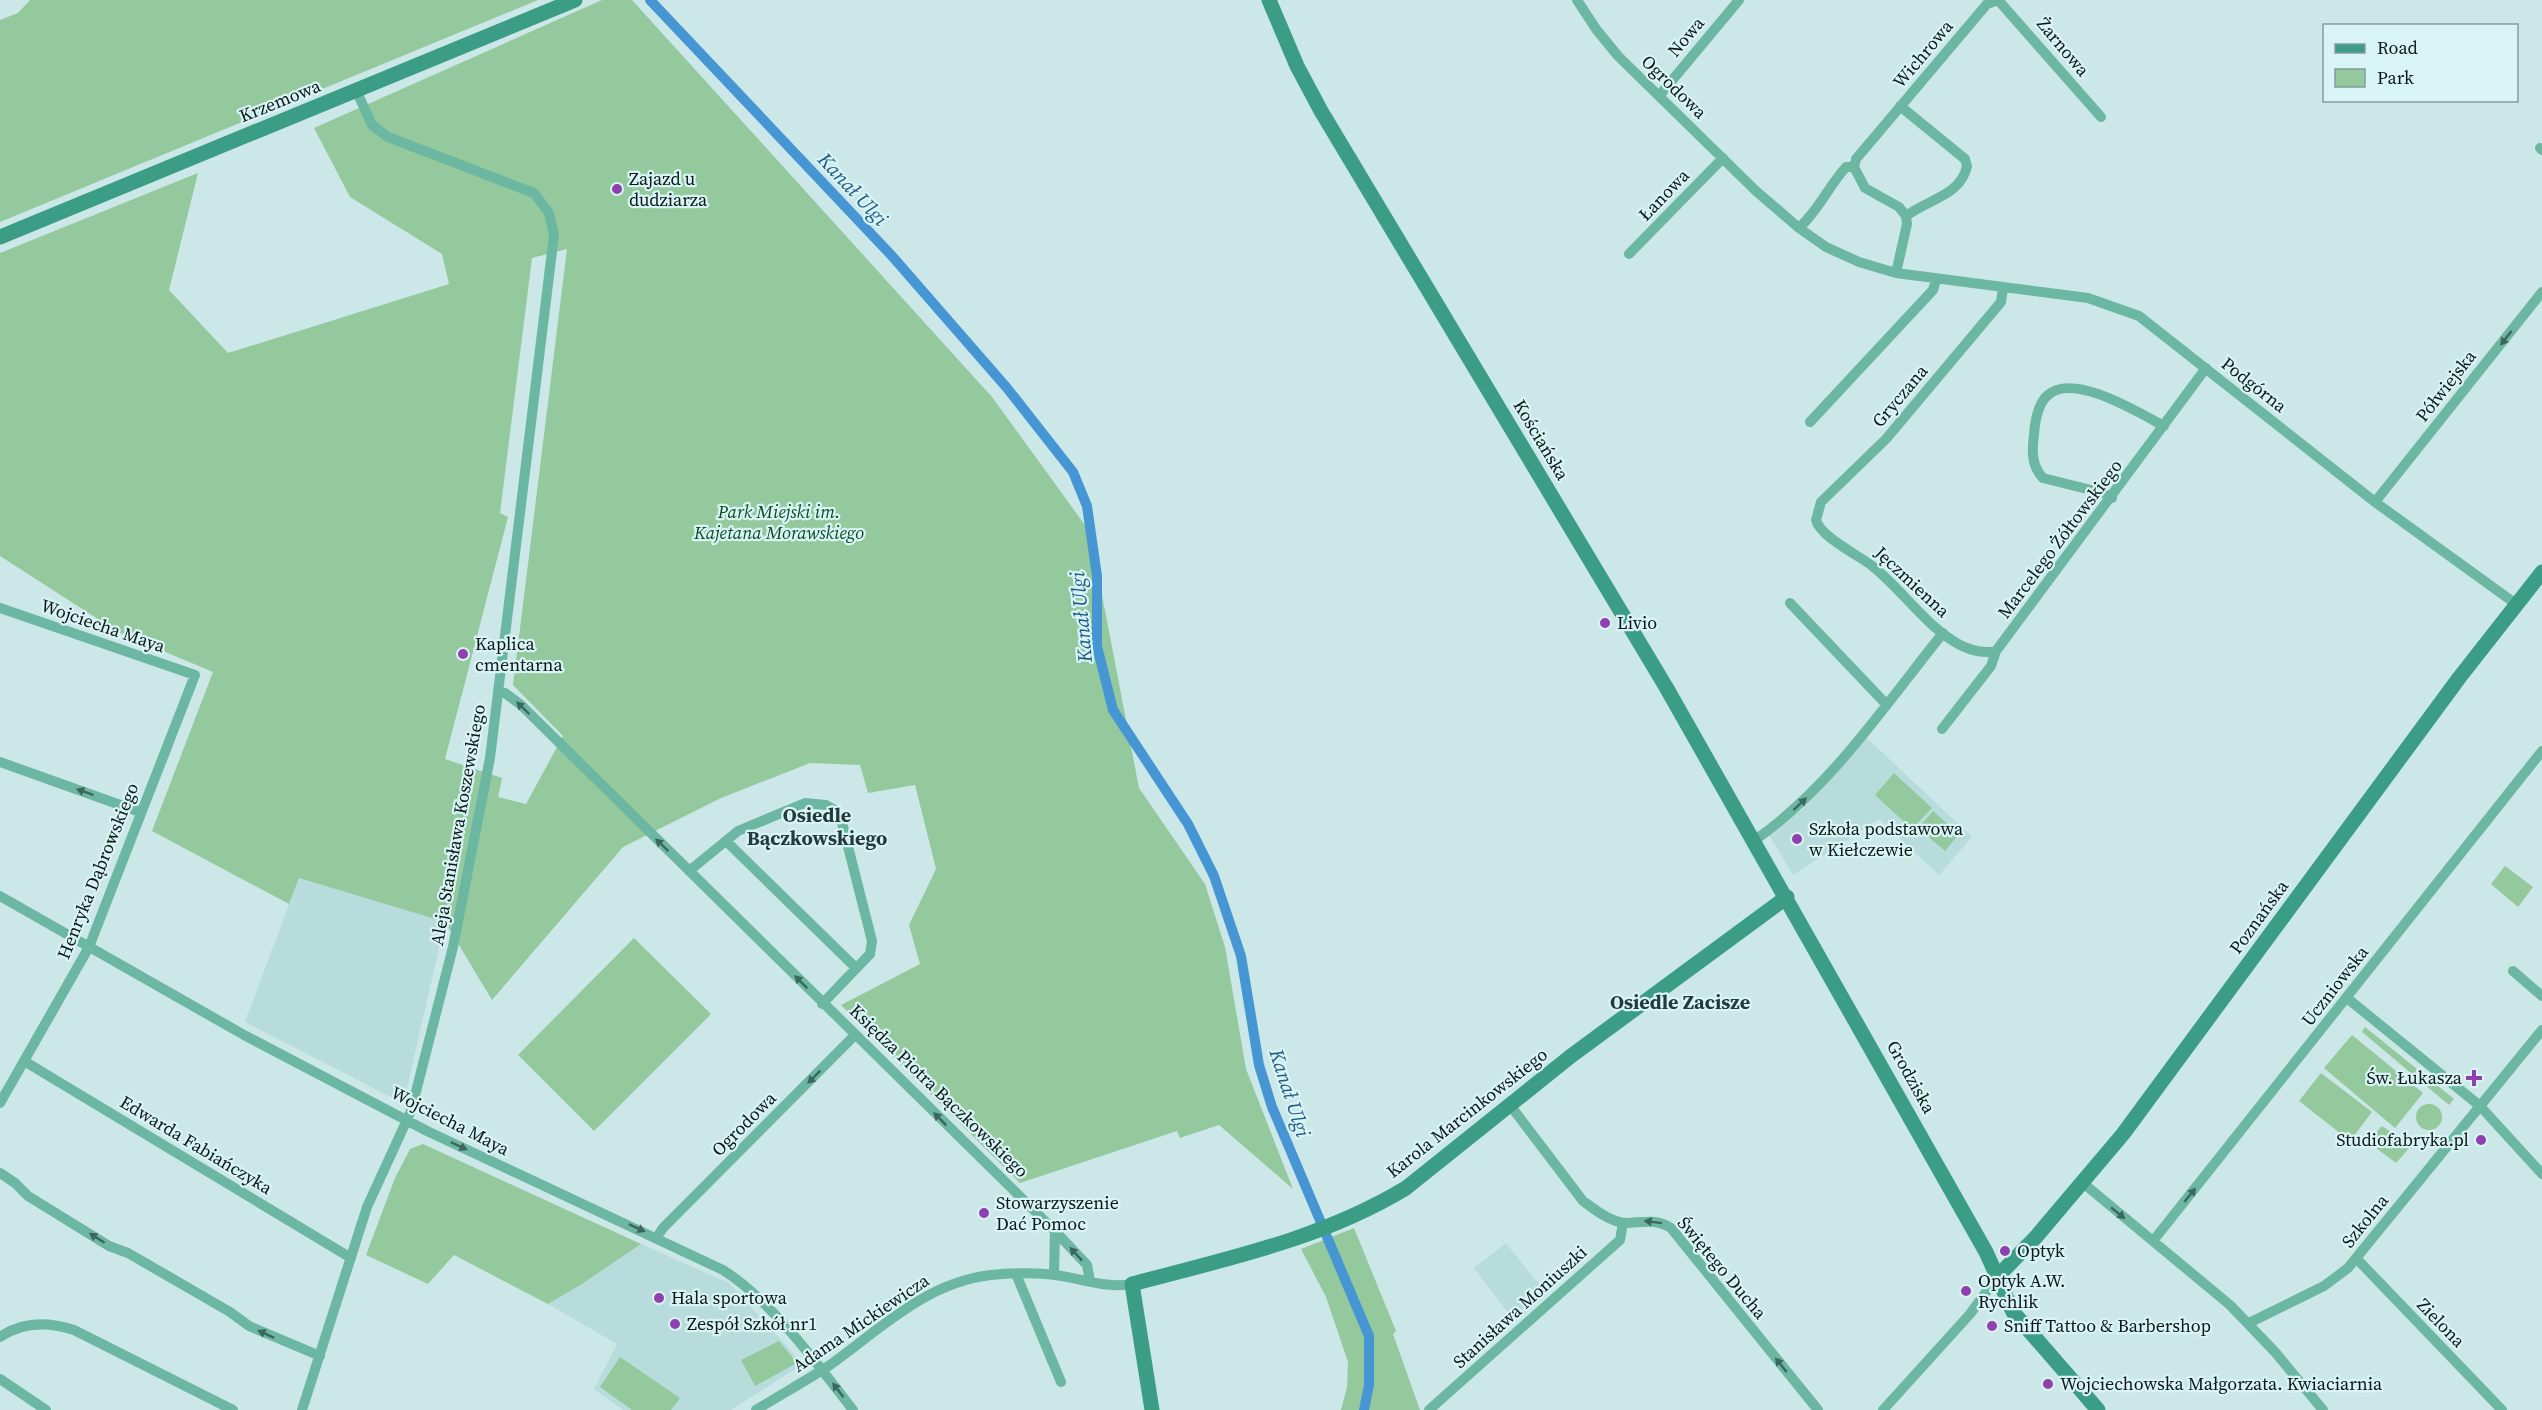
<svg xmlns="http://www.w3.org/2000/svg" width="2542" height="1410" font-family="'Source Serif 4',serif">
<rect width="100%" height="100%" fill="#cbe7e7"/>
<!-- built -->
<path fill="#b8dcdc" d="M1865 736 1972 837 1939 875 1879 819 1793 875 1769 835 1803 809Z
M299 878 445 922 404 1101 387 1095 245 1022Z
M1506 1243 1547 1294 1515 1322 1474 1268Z
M641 1244 729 1283 803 1364 731 1410H623L594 1389 617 1344 548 1304 582 1284Z"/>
<!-- green -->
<path fill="#94c99e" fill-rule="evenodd" d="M30 0H538L0 222V20L18 13Z
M602 0H632L992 397 1090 532 1139 788 1205 884 1225 947 1246 1069 1293 1189 1219 1125 1180 1138 1177 1131 1020 1183 841 1005 920 964 909 925 936 869 915 785 868 793 860 765 810 763 721 798 623 847 492 1000 445 922 299 878 289 904 152 831 213 672 118 632 0 556V253L198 173 169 290 228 353 449 284 442 254 350 197 314 128ZM567 249 513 685 563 736 526 804 498 797 502 778 445 759 508 517 500 513 532 258Z
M1894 773 1932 808 1912 829 1875 795Z
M1933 811 1959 834 1945 851 1918 828Z
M2505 866 2533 887 2518 907 2491 884Z
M634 938 711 1014 594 1131 518 1055Z
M2365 1027 2454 1099 2449 1105 2362 1032Z
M2352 1035 2423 1093 2395 1128 2324 1068Z
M2321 1073 2372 1112 2350 1141 2299 1101Z
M2416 1117a13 13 0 1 1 26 0a13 13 0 1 1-26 0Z
M2382 1126 2411 1146 2396 1163 2368 1142Z
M423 1144 641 1244 582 1284 548 1304 454 1255 428 1284 366 1255 395 1178 410 1149Z
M1354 1228 1396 1331 1393 1334 1420 1410H1341L1347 1387 1348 1362 1326 1297 1301 1249Z
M779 1341 797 1363 755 1386 741 1360Z
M620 1357 680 1398 671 1410H632L600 1387Z"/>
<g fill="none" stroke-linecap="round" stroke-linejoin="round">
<!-- canal -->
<path stroke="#4696d4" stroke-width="10" d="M650 0 892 256 1007 388 1073 472 1087 506 1097 576V646L1113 710 1188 824 1214 876 1241 956 1259 1065 1272 1107 1369 1336V1385L1364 1410"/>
<!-- street -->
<path stroke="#6cb7a2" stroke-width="10" d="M1577 0 1596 29 1618 56 1756 191 1799 228 1826 247 1859 262 1896 273 2088 298 2139 316 2375 502 2516 604
M1659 96 1739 0
M1900 106 1965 159 1967 166C1961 196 1926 200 1906 216
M2540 148 2542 150
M1799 228C1819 210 1828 187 1846 167H1854
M1629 254 1723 158
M1896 273 1907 224 1906 216 1899 207 1865 188 1854 167 1856 159 1987 4 1998 0 2101 117
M1810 422 1933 290 1936 280
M2112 498 2103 493 2043 478C2031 465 2032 451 2034 434 2035 422 2038 403 2048 395 2074 372 2139 413 2164 426
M2375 502 2542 292
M1790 603 1886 704
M0 608 195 675 89 947 0 1103
M1996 651C1983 654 1972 651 1960 645 1926 627 1902 589 1871 565 1856 554 1820 536 1816 520L1821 502 1886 439 2001 302 2003 288
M498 691 505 693 521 705 1055 1231 1087 1265 1090 1281
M1942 729 1991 666 1996 651 2206 368
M0 762 140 812
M1755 840C1831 787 1885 705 1943 633
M726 841 856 968
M689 871 738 831 805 803 826 805 835 810 841 819 872 941 870 954 822 1004
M0 896 244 1035 427 1131 723 1270C771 1300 818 1365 853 1410
M2513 971 2542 996
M2347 998 2480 1106 2542 1174
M24 1061 351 1258
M1510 1105 1583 1201C1594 1209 1610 1222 1625 1223 1642 1223 1655 1218 1671 1228L1818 1410
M0 1173 15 1183 28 1196 109 1246 128 1253 230 1312 249 1326 320 1356
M2083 1183 2230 1305 2275 1352 2323 1410
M657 1237 663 1228 855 1035
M2153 1241 2542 751
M2356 1258 2502 1410
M1016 1274 1061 1382
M1054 1275 1055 1231
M2249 1323 2324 1286 2348 1268 2542 1030
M0 1337C23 1321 49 1322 74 1330L233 1410
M0 1379 46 1410
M302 1410 367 1207 411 1111 453 947 490 758 554 235 549 213 534 193 388 137 372 125 356 90
M756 1410C780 1395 806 1381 830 1365 880 1329 927 1282 991 1275 1012 1273 1034 1272 1055 1275 1081 1278 1106 1289 1132 1284
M1429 1410 1620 1240 1623 1223
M1883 1410 1970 1314 1997 1277"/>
<!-- secondary -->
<path stroke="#3b9d84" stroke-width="15" d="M1269 0 1297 66 1321 111 1666 687 1986 1252 2013 1312 2098 1410
M0 237 575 0
M1997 1277 2036 1237 2123 1134 2459 678 2542 572
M1152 1410 1132 1284C1226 1259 1322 1239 1406 1188L1571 1056 1787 897"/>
</g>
<!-- one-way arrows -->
<defs><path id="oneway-solid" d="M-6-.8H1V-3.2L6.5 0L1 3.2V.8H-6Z" transform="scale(1.5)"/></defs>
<g fill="#3c675c">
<use href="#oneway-solid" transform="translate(2506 338) rotate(128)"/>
<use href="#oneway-solid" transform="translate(523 708) rotate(-136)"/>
<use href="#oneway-solid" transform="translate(85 792) rotate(-160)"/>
<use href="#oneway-solid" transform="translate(1800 804) rotate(-43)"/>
<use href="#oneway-solid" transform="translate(662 845) rotate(-136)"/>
<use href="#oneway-solid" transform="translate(801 982) rotate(-135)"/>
<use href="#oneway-solid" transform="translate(814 1077) rotate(135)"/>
<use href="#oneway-solid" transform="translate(940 1119) rotate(-135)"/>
<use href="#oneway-solid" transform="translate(459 1146) rotate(25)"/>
<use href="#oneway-solid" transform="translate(2190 1195) rotate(-51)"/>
<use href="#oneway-solid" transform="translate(2118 1213) rotate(39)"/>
<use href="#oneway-solid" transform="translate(1653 1222) rotate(-173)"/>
<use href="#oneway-solid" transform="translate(637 1228) rotate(25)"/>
<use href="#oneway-solid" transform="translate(97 1238) rotate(-148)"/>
<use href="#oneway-solid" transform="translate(1076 1254) rotate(-133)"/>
<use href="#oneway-solid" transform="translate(266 1334) rotate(-155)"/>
<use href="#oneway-solid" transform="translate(1781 1365) rotate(-129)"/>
<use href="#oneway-solid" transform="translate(838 1390) rotate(-127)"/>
</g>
<!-- markers -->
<g fill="#903faf" stroke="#d8f4f4" stroke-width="2">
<circle cx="617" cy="189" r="6"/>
<circle cx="1605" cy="623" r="6"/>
<circle cx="463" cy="654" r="6"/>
<circle cx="1797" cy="839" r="6"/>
<path d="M2471 1069h6v6h6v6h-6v6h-6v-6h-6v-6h6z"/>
<circle cx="2481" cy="1140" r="6"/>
<circle cx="984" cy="1213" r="6"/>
<circle cx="2005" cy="1251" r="6"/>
<circle cx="1966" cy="1291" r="6"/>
<circle cx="659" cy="1298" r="6"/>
<circle cx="675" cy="1324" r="6"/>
<circle cx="1992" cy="1326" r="6"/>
<circle cx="2048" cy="1384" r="6"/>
</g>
<g text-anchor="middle" stroke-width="4.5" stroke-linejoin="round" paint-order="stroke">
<!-- street labels -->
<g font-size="18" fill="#0d1717" stroke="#d8f4f4">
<text transform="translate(1686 37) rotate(-50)" y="6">Nowa</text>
<text transform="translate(2063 47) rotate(50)" y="6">Żarnowa</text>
<text transform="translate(1923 54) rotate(-50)" y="6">Wichrowa</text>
<text transform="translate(1674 87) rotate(44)" y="6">Ogrodowa</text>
<text transform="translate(280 101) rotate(-22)" y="6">Krzemowa</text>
<text transform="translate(1664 195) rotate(-46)" y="6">Łanowa</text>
<text transform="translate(2254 385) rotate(38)" y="6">Podgórna</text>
<text transform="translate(2446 386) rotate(-52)" y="6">Półwiejska</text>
<text transform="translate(1900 396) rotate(-50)" y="6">Gryczana</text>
<text transform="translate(1541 440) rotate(59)" y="6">Kościańska</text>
<text transform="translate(2060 539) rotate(-53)" y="6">Marcelego Żółtowskiego</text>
<text transform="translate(1912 582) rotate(43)" y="6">Jęczmienna</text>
<text transform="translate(103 626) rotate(19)" y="6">Wojciecha Maya</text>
<text transform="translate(458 825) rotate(-80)" y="6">Aleja Stanisława Koszewskiego</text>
<text transform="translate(98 871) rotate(-68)" y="6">Henryka Dąbrowskiego</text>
<text transform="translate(2259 917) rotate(-54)" y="6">Poznańska</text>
<text transform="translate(2335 986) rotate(-52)" y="6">Uczniowska</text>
<text transform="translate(1911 1077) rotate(61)" y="6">Grodziska</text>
<text transform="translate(939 1091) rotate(44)" y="6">Księdza Piotra Bączkowskiego</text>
<text transform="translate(1467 1113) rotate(-38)" y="6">Karola Marcinkowskiego</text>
<text transform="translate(450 1121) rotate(27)" y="6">Wojciecha Maya</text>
<text transform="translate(744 1124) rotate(-45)" y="6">Ogrodowa</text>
<text transform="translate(196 1145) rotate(31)" y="6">Edwarda Fabiańczyka</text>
<text transform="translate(2365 1221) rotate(-51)" y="6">Szkolna</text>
<text transform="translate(1722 1268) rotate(50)" y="6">Świętego Ducha</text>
<text transform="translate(1520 1307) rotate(-42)" y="6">Stanisława Moniuszki</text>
<text transform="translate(861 1323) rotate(-34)" y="6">Adama Mickiewicza</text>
<text transform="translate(2441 1323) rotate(46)" y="6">Zielona</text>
</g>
<!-- poi labels -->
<g font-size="18" fill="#0d1717" stroke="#d8f4f4" text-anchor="start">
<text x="629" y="185">Zajazd u<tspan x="629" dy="21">dudziarza</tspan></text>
<text x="1617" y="629">Livio</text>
<text x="475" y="650">Kaplica<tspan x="475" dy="21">cmentarna</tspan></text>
<text x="1809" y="835">Szkoła podstawowa<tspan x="1809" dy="21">w Kiełczewie</tspan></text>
<text x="2462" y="1084" text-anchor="end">Św. Łukasza</text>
<text x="2469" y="1146" text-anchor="end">Studiofabryka.pl</text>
<text x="996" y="1209">Stowarzyszenie<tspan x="996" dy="21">Dać Pomoc</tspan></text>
<text x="2017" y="1257">Optyk</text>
<text x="1978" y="1287">Optyk A.W.<tspan x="1978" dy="21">Rychlik</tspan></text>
<text x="671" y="1304">Hala sportowa</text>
<text x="687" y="1330">Zespół Szkół nr1</text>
<text x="2004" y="1332">Sniff Tattoo &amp; Barbershop</text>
<text x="2060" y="1390">Wojciechowska Małgorzata. Kwiaciarnia</text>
</g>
<!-- park labels -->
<g font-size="18" font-style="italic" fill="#0d4b22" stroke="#d8f4f4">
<text x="779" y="518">Park Miejski im.<tspan x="779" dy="21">Kajetana Morawskiego</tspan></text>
</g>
<!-- water labels -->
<g font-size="20" font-style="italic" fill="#215a85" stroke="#d8f4f4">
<text transform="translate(853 189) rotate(47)" y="7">Kanał Ulgi</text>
<text transform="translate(1081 617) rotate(-95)" y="7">Kanał Ulgi</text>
<text transform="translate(1290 1093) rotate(72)" y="7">Kanał Ulgi</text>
</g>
<!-- neighbourhood labels -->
<g font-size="20" font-weight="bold" fill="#243b3b" stroke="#d8f4f4">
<text x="817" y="822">Osiedle<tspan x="817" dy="23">Bączkowskiego</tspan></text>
<text x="1680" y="1009">Osiedle Zacisze</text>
</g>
</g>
<!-- legend -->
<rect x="2323" y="24" width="195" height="78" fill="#d8f4f4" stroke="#879c9c" stroke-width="1.5"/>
<rect x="2335" y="44" width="30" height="9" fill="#3b9d84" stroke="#879c9c" stroke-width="1.5"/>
<text x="2377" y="54" font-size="18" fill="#0d1717">Road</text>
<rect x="2335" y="69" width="30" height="18" fill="#94c99e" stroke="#879c9c" stroke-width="1.5"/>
<text x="2377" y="84" font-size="18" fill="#0d1717">Park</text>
</svg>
